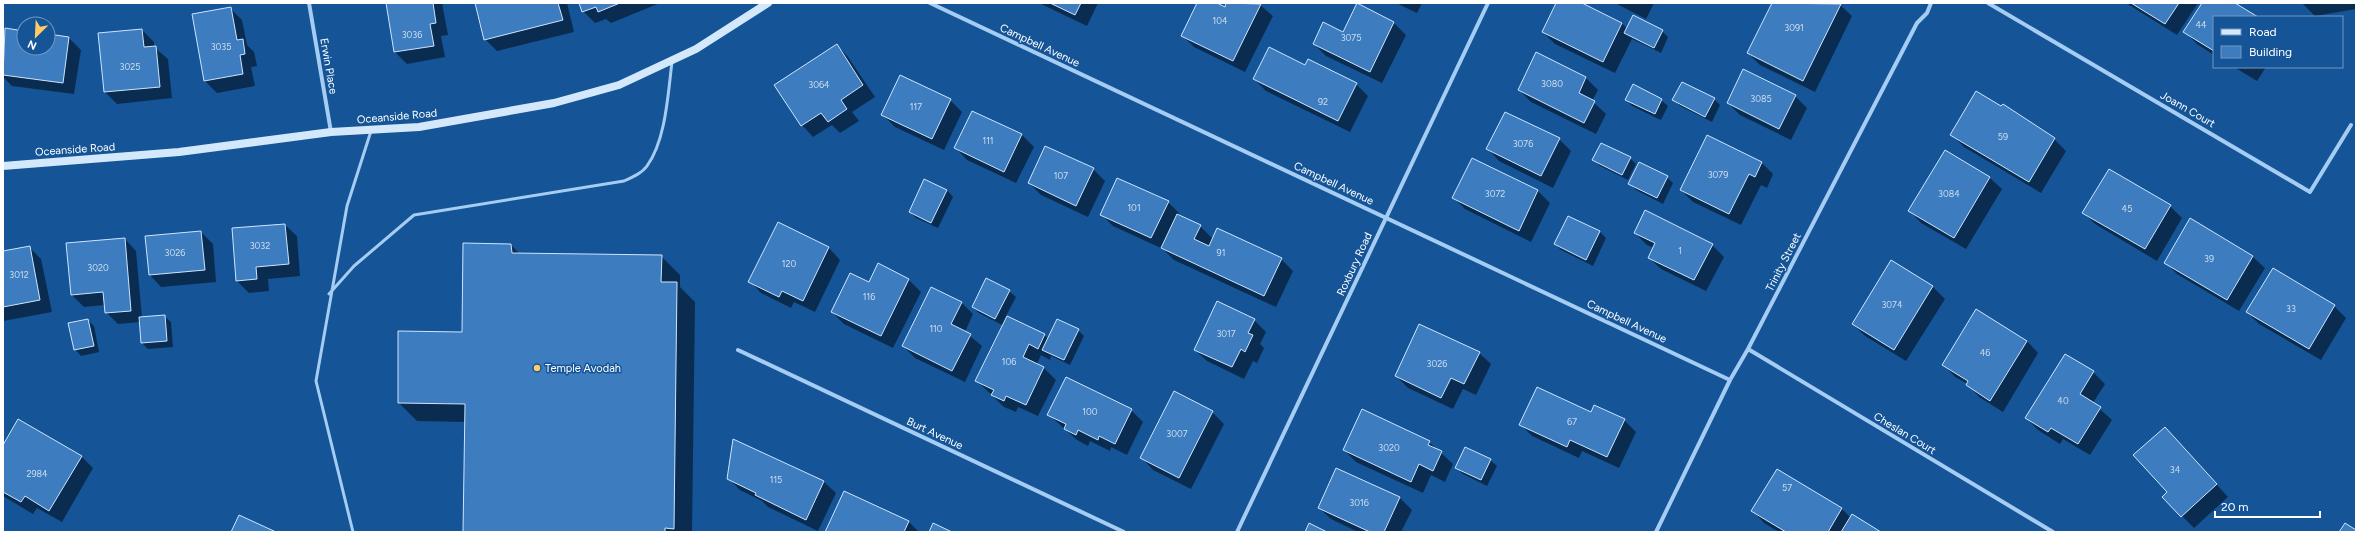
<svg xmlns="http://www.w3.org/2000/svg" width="2359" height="535" font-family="Figtree,sans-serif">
<rect width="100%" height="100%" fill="#145497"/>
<!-- shadow -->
<path fill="#0007" d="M387 3H442L448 35 441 36 445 57 407 64 395 52Z
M476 3H567L574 32 497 51 485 39Z
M580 3H660L611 23 606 19 595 23 583 11Z
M1039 3H1098L1087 26Z
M1198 3H1215L1225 8 1228 3H1258L1273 16 1245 72 1194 47 1182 35Z
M1396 3H1422L1417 13Z
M1558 3H1580L1622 23 1627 29 1662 31 1668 37 1661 53 1632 39 1615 73 1555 44 1543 32Z
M1615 3H1654L1646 19Z
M1773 3H1838L1852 16 1815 92 1760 65 1748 53Z
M2126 3H2198L2177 35Z
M2203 3H2233L2256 17H2214V55L2197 44 2185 32Z
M2302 3H2356V9L2315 16Z
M1357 5 1394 23 1406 35 1382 83 1326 56 1314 44 1343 33Z
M230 8 242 20 247 45 254 52 257 66 251 67 255 86 217 93 205 81 193 15Z
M6 29 24 32V48H48V35L69 38 81 50 74 94 12 86 3 77Z
M142 30 154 42V47L168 59 172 98 117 104 105 92Z
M837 45 848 57 875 97 852 112 859 121 840 133 832 125 813 137 802 125Z
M1536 53 1586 78 1598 90 1592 101 1606 114 1596 134 1531 102 1519 90Z
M1305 66 1356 84 1368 96 1350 132 1266 91 1254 79Z
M2234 67H2266L2257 81Z
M1795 96 1807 108 1791 140 1740 115 1728 103Z
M1714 99 1720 105 1712 122 1680 106 1674 100Z
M950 100 962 112 944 150 895 127 883 115Z
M1626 100H1661L1668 106 1661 120 1632 106Z
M972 112 1022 135 1034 147 1016 183 967 160 956 148Z
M1952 135 2054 139 2066 151 2041 193 1964 147Z
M1559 139 1571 151 1553 188 1499 161 1488 149Z
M1945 151 1990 178 2002 189 1966 249 1921 223 1910 211Z
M1630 158 1636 164 1628 180 1600 166 1594 160Z
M1472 159 1538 191 1550 203 1531 242 1465 209 1453 197Z
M1761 162 1773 174 1767 188 1761 185 1741 225 1693 202 1681 190Z
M1093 169 1105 181 1088 217 1041 195 1029 183Z
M1667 177 1673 183 1663 204 1636 190 1630 184Z
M947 190 953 197 938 228 916 218 910 212Z
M1168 202 1180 214 1179 216 1200 226 1213 239 1281 259 1293 271 1276 307 1174 260 1163 249 1113 226 1101 214Z
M2170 206 2182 218 2157 261 2095 224 2084 213Z
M1569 217 1600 232 1606 238 1593 266 1561 250 1555 244Z
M2191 220 2253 257 2265 268 2239 311 2177 274 2165 262Z
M285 225 297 236 300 276 268 279 269 291 249 293 237 281Z
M201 232 213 244 216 282 161 287 150 275Z
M1635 233 1712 245 1724 257 1706 291 1661 269 1649 258 1654 248 1647 245Z
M125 239 136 251 142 318 164 316 171 322 173 347 148 349 142 343 140 322 118 324 106 312 105 305 84 307 72 295Z
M511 245 520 254 661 256 680 275V287L695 302 692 532H464L466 422 417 421 399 403 463 333Z
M29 247 41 259 52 312 3 321V252Z
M829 248 840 260 815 312 794 302 791 308 761 293 750 281Z
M1891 261 1933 287 1945 299 1906 361 1865 336 1853 324Z
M879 264 909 280 921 292 893 348 844 324 832 312 869 284Z
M1009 291 1016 297 1006 316 1044 335 1049 339 1078 330 1084 336 1070 365 1051 356 1050 360 1041 355 1037 364 1044 368 1056 380 1038 416 1018 407 1016 412 1004 407 977 381 1004 326 979 313 973 307Z
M961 302 973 314 965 332 982 346 965 382 915 358 903 346Z
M2334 306 2346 318 2321 360 2259 324 2247 312Z
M88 320 94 326 99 352 81 356 75 349Z
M1254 320 1266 332 1260 344 1264 348 1257 363 1253 361 1244 379 1207 361 1195 350Z
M2027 341 2038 353 2003 412 1979 397 1968 384 1955 377 1944 365Z
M1479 353 1491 364 1476 395 1463 389 1453 409 1408 388 1396 376Z
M2093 372 2105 384 2093 403 2112 420 2090 455 2063 439 2060 444 2038 430 2026 418Z
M1067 378 1131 410 1143 422 1127 455 1111 447 1110 451 1090 441 1088 446 1077 440 1049 415Z
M1212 412 1224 424 1191 489 1153 470 1142 458Z
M1592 414 1624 420 1636 432 1619 468 1582 451 1579 458 1532 436 1520 424Z
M2176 440 2228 497 2194 528 2163 497 2168 493Z
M1429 442 1453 464 1445 482 1431 475 1423 493 1356 462 1344 450Z
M3 447 81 456 93 468 62 522 37 508 33 514 3 496Z
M1490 460 1497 466 1487 486 1463 474 1457 468Z
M1337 469 1400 498 1412 510 1401 532H1358L1331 519 1319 508Z
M1777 470 1842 509 1851 518 1879 532H1779L1764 523 1753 511Z
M728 478 824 482 836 493 818 531 768 507 762 501 740 490Z
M845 492 909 522 919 532H826Z"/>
<!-- building -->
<path fill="#3d7dbf" stroke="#cde5fd" d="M386 3H433L436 23 430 24 434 46 394 52Z
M475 3H558L563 20 484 40Z
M579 3H620L598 12 596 7 582 12Z
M1050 3H1081L1075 15Z
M1197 3H1217L1225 7 1226 3 1261 4 1233 61 1181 36Z
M1357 3 1394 22 1370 72 1313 44 1323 22 1343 32Z
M1556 3H1582L1622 23 1603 62 1542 32Z
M1772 3 1841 4 1803 81 1747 53Z
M2131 3H2179L2165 24Z
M2202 3H2235L2258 17H2214V51L2183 32Z
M231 7 237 40 243 39 245 54 240 55 243 74 204 81 192 14Z
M1633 15 1663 30 1654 48 1624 33Z
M5 28 24 31V48H48V34L69 37 63 83 3 75Z
M142 29 144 47 156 46 160 87 104 92 98 33Z
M837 44 863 85 841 100 847 109 828 122 821 113 801 126 774 85Z
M1269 47 1305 65 1308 59 1357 83 1338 121 1253 79Z
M1536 52 1586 77 1579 93 1595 101 1584 123 1518 90Z
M1743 69 1796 95 1779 129 1727 103Z
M900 75 951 99 932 139 881 115Z
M1682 82 1715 98 1705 117 1672 100Z
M1633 84 1662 99 1655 114 1625 100Z
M1976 91 2001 106 2003 104 2055 138 2029 182 1950 135Z
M972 111 1022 134 1004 172 954 148Z
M1505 112 1560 138 1541 176 1486 149Z
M1707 135 1762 162 1755 177 1749 174 1729 214 1680 190Z
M1601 143 1631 157 1622 175 1592 160Z
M1045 146 1094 168 1076 206 1028 183Z
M1945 150 1990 177 1954 238 1908 211Z
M1472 158 1538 190 1519 231 1452 198Z
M1639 162 1668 176 1657 198 1628 184Z
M2109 169 2171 205 2145 249 2082 213Z
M1117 178 1169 201 1151 238 1100 215Z
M924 179 947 190 931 223 909 212Z
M1645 210 1713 244 1694 280 1648 258 1655 243 1634 233Z
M1177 214 1201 225 1194 239 1209 246 1217 228 1282 258 1264 296 1161 248Z
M1568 216 1600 231 1586 260 1554 244Z
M2190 218 2253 256 2227 300 2164 263Z
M778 222 829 247 803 301 782 291 779 297 748 282Z
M285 224 289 264 256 267 257 279 236 281 232 228Z
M201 231 205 270 149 275 145 236Z
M125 238 131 311 105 313 103 292 71 295 66 243Z
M463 243 511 244 512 253 662 255 661 282H677L674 529 665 528V532H463L465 404 398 403V331L462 332Z
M30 246 40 300 3 307V251Z
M1891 260 1933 286 1894 350 1852 324Z
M878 263 909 279 881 336 831 312 850 273 869 282Z
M2273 268 2335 305 2309 349 2246 312Z
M986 278 1010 290 995 319 972 307Z
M931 287 962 302 951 324 971 334 952 371 902 346Z
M1217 301 1255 319 1248 333 1253 335 1245 352 1241 349 1232 367 1194 350Z
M1976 309 2027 341 1990 401 1966 385 1968 381 1942 365Z
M165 315 167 341 141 343 139 317Z
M1007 316 1045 334 1038 349 1029 344 1023 357 1044 367 1026 405 1006 396 1004 401 991 395 994 390 975 381Z
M88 319 94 346 74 350 68 323Z
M1057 319 1079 329 1064 360 1042 350Z
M1419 324 1480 352 1464 384 1451 378 1441 398 1395 376Z
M2065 354 2094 371 2080 394 2101 407 2078 444 2051 428 2048 432 2025 418Z
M1066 377 1132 409 1115 444 1099 436 1098 440 1078 430 1076 435 1064 429 1066 424 1047 415Z
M1537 387 1591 412 1594 405 1625 419 1607 457 1570 440 1567 447 1519 425Z
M1174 391 1213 411 1179 478 1140 458Z
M1362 409 1430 441 1428 445 1442 451 1433 471 1419 464 1411 482 1343 450Z
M18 419 82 456 49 511 25 496 21 502 3 492V445Z
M2165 427 2217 484 2181 517 2162 497 2167 492 2133 455Z
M733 439 824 481 806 520 755 495 756 493 727 479Z
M1465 447 1491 459 1481 480 1455 468Z
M1336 468 1400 497 1384 532H1370L1318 508Z
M1777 469 1842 508 1828 532H1786L1751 511Z
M844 491 909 521 904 532H825Z
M1852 514 1881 532H1841Z
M239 515 276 532H231Z
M933 523 952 532H929Z
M1309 523 1327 532H1305Z
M2345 523 2356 530V532H2339Z"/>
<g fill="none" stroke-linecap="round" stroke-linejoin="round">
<!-- lane -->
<path stroke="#a5ccf2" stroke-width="3" d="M329 294 354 266 414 215 624 181C633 177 642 173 647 166 666 140 668 93 672 62
M353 532 316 381 347 206 371 131"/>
<!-- street -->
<path stroke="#a5ccf2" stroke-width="4" d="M309 3 331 132
M930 3 1730 380
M1988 3 2310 192 2351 125
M1748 349 2053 532
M738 350 1124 532
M1237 532 1488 3
M1656 532 1730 380 1748 349 1917 23 1927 13 1931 3"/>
<!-- secondary -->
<path stroke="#d4e8fc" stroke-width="8" d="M3 166 179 152 331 132 419 127 554 103 619 85 696 49 768 3"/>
</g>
<!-- markers -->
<circle fill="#ffcb66" stroke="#145497" stroke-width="1.5" cx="537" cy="368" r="4"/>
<g text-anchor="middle" stroke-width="3" stroke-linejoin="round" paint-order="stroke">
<!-- number labels -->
<g font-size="9" fill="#cedeef">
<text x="1220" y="24">104</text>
<text x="2201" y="28">44</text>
<text x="1794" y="31">3091</text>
<text x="412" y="38">3036</text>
<text x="1351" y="41">3075</text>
<text x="221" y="50">3035</text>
<text x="130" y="70">3025</text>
<text x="1552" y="87">3080</text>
<text x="819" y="88">3064</text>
<text x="1761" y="102">3085</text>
<text x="1323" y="105">92</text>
<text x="916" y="110">117</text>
<text x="2003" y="140">59</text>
<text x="988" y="144">111</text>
<text x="1523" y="147">3076</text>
<text x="1718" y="178">3079</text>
<text x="1061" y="179">107</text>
<text x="1495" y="197">3072</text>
<text x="1949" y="197">3084</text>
<text x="1134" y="211">101</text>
<text x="2127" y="212">45</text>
<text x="260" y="249">3032</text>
<text x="1680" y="254">1</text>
<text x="175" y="256">3026</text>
<text x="1221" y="256">91</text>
<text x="2209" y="262">39</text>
<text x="789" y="267">120</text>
<text x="98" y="271">3020</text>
<text x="19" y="278">3012</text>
<text x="869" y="300">116</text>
<text x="1892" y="308">3074</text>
<text x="2291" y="312">33</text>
<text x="936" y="332">110</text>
<text x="1226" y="337">3017</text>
<text x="1985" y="356">46</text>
<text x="1009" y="365">106</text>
<text x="1437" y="367">3026</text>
<text x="2063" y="404">40</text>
<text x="1090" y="415">100</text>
<text x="1572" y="425">67</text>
<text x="1177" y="437">3007</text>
<text x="1389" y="451">3020</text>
<text x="2175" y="473">34</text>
<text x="37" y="477">2984</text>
<text x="776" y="483">115</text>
<text x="1787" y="491">57</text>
<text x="1359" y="506">3016</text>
</g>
<!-- street labels -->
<g font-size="11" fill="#fff" stroke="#145497">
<text transform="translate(1040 45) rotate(25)" y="4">Campbell Avenue</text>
<text transform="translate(329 66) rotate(80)" y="4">Erwin Place</text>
<text transform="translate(2188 109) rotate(30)" y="4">Joann Court</text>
<text transform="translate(397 116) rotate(-5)" y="4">Oceanside Road</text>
<text transform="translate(75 149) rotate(-4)" y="4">Oceanside Road</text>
<text transform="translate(1334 183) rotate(25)" y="4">Campbell Avenue</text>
<text transform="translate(1783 262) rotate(-63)" y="4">Trinity Street</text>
<text transform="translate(1354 264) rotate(-65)" y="4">Roxbury Road</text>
<text transform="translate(1627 321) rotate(25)" y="4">Campbell Avenue</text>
<text transform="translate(935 433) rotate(25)" y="4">Burt Avenue</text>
<text transform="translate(1905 433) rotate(31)" y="4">Cheslan Court</text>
</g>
<!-- poi labels -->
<g font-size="11" fill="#fff" stroke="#145497" text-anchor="start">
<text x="545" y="372">Temple Avodah</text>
</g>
</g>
<!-- border -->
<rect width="2359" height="535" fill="none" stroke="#ffffff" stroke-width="8"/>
<!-- legend -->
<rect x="2213" y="16" width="130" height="52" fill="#145497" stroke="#7298c1"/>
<rect x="2221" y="29" width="20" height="6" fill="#d4e8fc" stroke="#7298c1"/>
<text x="2249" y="36" font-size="12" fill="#ffffff">Road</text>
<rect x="2221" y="46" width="20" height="12" fill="#3d7dbf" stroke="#7298c1"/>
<text x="2249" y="56" font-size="12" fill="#ffffff">Building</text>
<!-- north arrow -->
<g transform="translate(36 36) rotate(204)"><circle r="19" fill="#145497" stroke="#7298c1"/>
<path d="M0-3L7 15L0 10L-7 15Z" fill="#ffcb66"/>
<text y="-6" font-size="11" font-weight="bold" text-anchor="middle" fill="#ffffff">N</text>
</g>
<!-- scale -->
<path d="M2215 511v6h105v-6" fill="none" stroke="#ffffff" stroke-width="2"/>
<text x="2221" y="511" font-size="12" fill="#ffffff" stroke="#145497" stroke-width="3" paint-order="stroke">20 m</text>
</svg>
